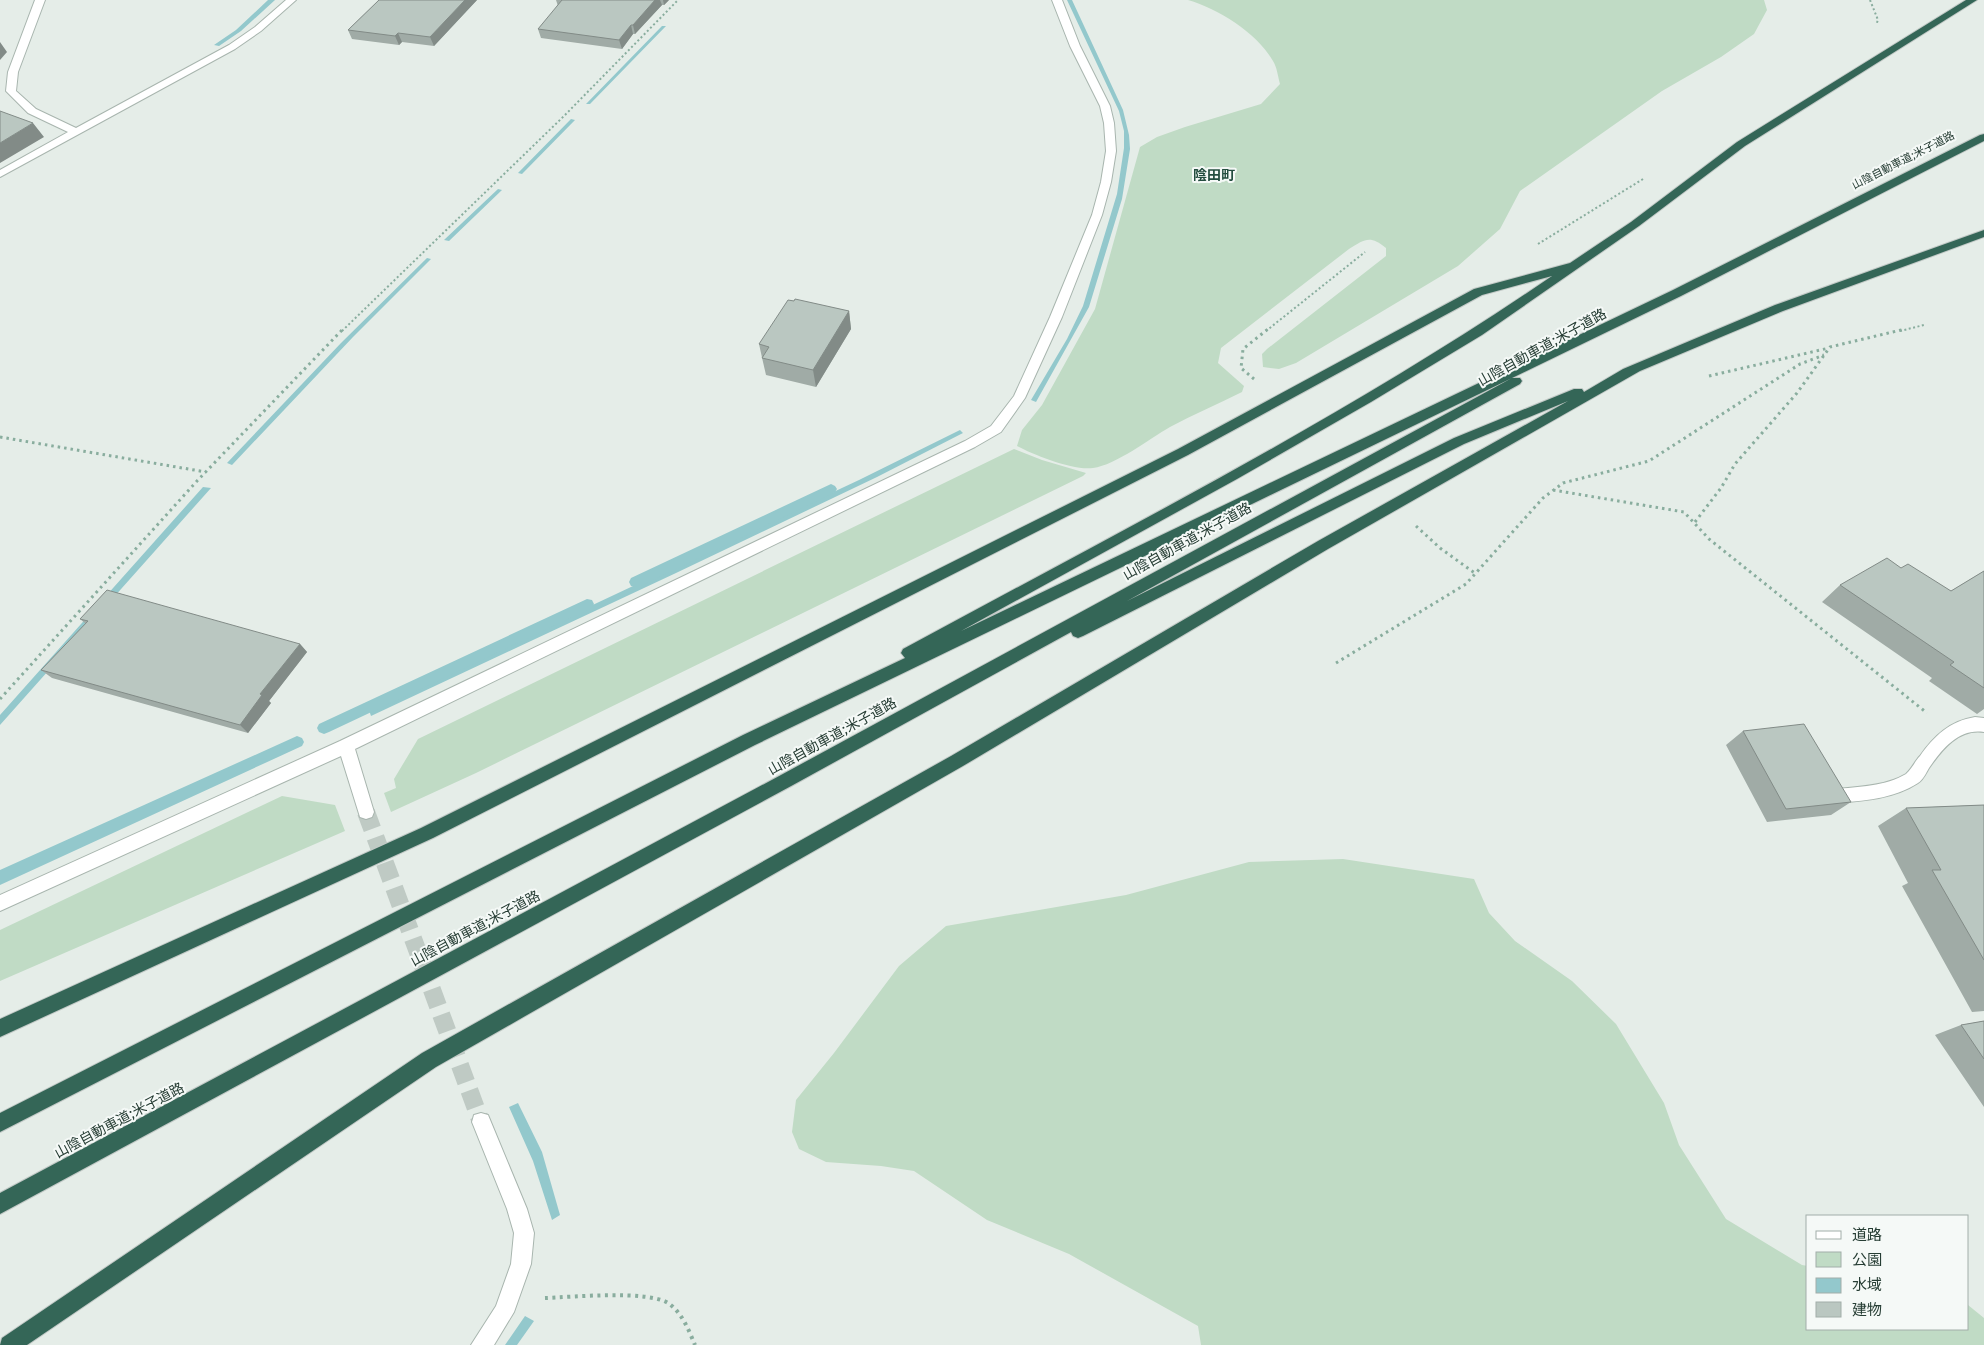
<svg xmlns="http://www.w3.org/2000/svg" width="1984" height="1345" font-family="'Golos Text','Noto Sans JP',sans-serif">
<rect width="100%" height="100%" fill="#e5ede8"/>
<!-- green -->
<path fill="#c0dbc5" d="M1188 0H1764L1767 10 1754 34 1721 57 1662 91 1520 191 1500 229 1458 266 1296 363 1279 369 1263 367 1262 354 1267 349 1386 256V248C1370 235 1365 239 1349 249L1221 348 1218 363 1244 386 1242 392C1218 404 1194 414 1170 427 1149 439 1116 465 1093 468 1074 471 1034 455 1017 446L1022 430 1042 405 1095 309 1140 147 1157 137 1185 127 1261 104 1280 84C1278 77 1277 67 1273 61 1257 33 1219 9 1188 0Z
M1014 449 1042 460 1086 473 1083 476 476 773 391 812 384 793 396 788 394 779 418 739Z
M282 796 335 805 345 831 0 981V930Z
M1343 859 1474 879 1489 913 1515 941 1572 981 1616 1024 1664 1103 1679 1145 1726 1219 1802 1265 1808 1266V1329H1968V1305L1984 1318V1345H1201L1198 1326 1069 1254 987 1220 914 1171 881 1166 826 1162 799 1149 792 1132 796 1100 834 1053 899 966 946 926 1126 895 1249 862Z"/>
<!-- water -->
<path fill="#93c8cc" d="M268 0H275L241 31 219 46 214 45 236 30Z
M1067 0H1072L1123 110 1129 135 1130 149 1122 199 1089 307 1036 402 1031 400 1067 339 1083 306 1117 194 1124 148V131L1119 111Z
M662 26H666L590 104H586Z
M571 119 575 120 522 174 518 173Z
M498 189 502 190 449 241 444 240Z
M427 258 431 259 353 337 232 465 227 463 341 343Z
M960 430 963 433 877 477 676 573 371 716 369 710 859 480Z
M203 487 211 488 0 725V715Z
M518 1103 542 1152 560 1215 552 1220 533 1161 509 1107Z
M525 1316 534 1321 517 1345H505Z"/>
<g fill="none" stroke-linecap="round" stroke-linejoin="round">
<!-- stream -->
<path fill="#93c8cc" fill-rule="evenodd" d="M831 484 835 486 837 489 835 492 641 586 636 587 631 586 629 582 631 578Z
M587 599 592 600 594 604 592 608 329 732 324 734 319 732 317 728 319 724Z
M297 736 302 738 304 742 302 746 0 885V870Z"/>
<!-- minor-tunnel -->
<path stroke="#bfcac4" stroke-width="18" stroke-dasharray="18 9" stroke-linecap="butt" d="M366 812 481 1122"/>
<defs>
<path id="minor" d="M35 0H45L18 72 16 91 36 109 76 128 229 45 255 27 286 0H296L261 31 235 49 0 177V170L68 132 28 113 6 91 8 72Z
M1052 0H1062L1080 46 1110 106 1114 123 1116 151 1111 182 1102 215 1062 317 1025 398 1001 432 975 447 355 749 374 812 372 817 366 819 360 817 341 756 0 911V895L340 741 965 441 991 426 1014 396 1050 317 1092 215 1101 182 1106 151 1104 123 1100 106 1070 46Z
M1975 717 1984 718V732C1959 728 1942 749 1929 768 1926 773 1923 780 1918 783 1894 799 1862 801 1835 803L1829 801 1827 796 1829 791 1835 789C1858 787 1886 786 1906 774 1912 769 1915 761 1920 756 1934 736 1950 721 1975 717Z
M481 1113 488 1115 527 1209 534 1233 531 1264 514 1312 494 1345H471L496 1306 511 1264 514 1233 507 1209 472 1122 474 1115Z"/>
<path id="highway" d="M1966 0H1977L1745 146 1639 226 1482 335 1371 402 1237 479 961 631 1673 290 1980 135 1984 134V141L1681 296 755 745 0 1132V1113L743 735 905 658 901 653 903 649C1122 530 1346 417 1552 276L1482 295 1188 455 433 838 0 1037V1019L421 828 1178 449 1474 289 1570 263 1631 222 1737 142Z
M1984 230V237L1783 311 1640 371 1328 549 963 766 436 1067 27 1345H0L2 1338 422 1053 951 756 1318 541 1568 401 1464 444 1083 636 1078 638 1073 636 1071 632 793 785 0 1214V1193L781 775 1512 378H1520L1522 381 1520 384 1127 601 1454 438 1574 389H1582L1584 392 1623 369 1775 305Z"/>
</defs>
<!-- minor casing -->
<use href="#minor" stroke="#a8b5ae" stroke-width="2"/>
<!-- highway casing -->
<use href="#highway" stroke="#c2c9c6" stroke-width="2"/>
<!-- path-far2 -->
<path stroke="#89ad9e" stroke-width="2" stroke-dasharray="2 2.5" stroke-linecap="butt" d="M1870 0 1878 20 1876 25
M1538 244 1643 179
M342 331 564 116 678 0
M1266 331 1365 252
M1900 331 1924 325"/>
<!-- path-far1 -->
<path stroke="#89ad9e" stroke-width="3" stroke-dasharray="2.5 4" stroke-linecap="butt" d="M1709 376 1829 348
M1254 379 1241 368 1243 349 1268 329
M0 437 206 472
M1553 490 1684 512 1709 539 1927 713
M1695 522 1721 488 1735 464 1797 393 1830 347 1905 329
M1416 526 1440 548 1476 574
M1336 663 1466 584 1543 498 1563 483 1649 461 1800 364 1824 355
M0 699 197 481 343 329"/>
<!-- path -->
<path stroke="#89ad9e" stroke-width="4" stroke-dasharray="3 4.5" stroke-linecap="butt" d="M545 1298C572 1297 647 1290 668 1303 682 1312 689 1331 695 1345"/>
<!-- minor -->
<use href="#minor" fill="#fff" fill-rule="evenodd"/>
<!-- highway -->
<use href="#highway" fill="#346657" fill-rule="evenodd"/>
</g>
<!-- wall -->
<path fill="#a0aba6" d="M379 0H477L434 46 402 42 399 45 352 39 348 30Z
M556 0H669L664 5H662L635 34H633L622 49 541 38 538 29 558 6Z
M794 301 849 311 851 329 816 387 766 375 763 362 759 344Z
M1901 568 1951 591 1984 571V709L1977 714 1929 681 1932 678 1822 602 1840 585Z
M80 619 300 644 307 652 269 701 271 703 248 733 52 678 41 670 86 624Z
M1743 731 1851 802 1831 815 1767 822 1726 745Z
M1984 805V1011L1972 1012 1902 886 1908 883 1878 826 1906 808Z
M1984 1021V1107L1935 1035 1961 1025Z"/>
<!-- shaded-wall -->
<path fill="#828b87" d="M465 0H477L434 46 430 37Z
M655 0H660L662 5 635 34 633 25Z
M663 0H669L664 5Z
M631 25 633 34 622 49 619 40Z
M398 33 402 42 399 45 395 36Z
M0 42 7 52 0 60Z
M33 123 44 137 0 163V143Z
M849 311 851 329 816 387 813 370Z
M300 644 307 652 269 701 271 703 248 733 240 725 260 694Z"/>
<!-- building -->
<path fill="#bac7c1" stroke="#828b87" d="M379 0H465L430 37 398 33 395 36 348 30Z
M562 0H655L633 25H631L619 40 538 29Z
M0 111 33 123 0 143Z
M795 299 849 311 813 370 762 358 769 347 759 344 788 300 794 301Z
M1887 558 1901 568 1908 564 1951 591 1984 571V688L1950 665 1954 662 1840 585Z
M107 590 300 644 260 694 262 695 240 725 41 670 88 621 80 619Z
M1804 724 1851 802 1786 809 1743 731Z
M1984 805V960L1932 870H1941L1906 808Z
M1984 1021V1059L1961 1025Z"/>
<g text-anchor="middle" stroke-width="4" stroke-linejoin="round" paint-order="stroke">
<!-- far-street labels -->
<g font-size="11" fill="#263d34" stroke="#f5f9f7">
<text transform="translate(1903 160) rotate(-27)" y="4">山陰自動車道;米子道路</text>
</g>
<!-- far-quarter labels -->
<g font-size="14" font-weight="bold" fill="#234d3f" stroke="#f5f9f7">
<text x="1214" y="180">陰田町</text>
</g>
<!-- street labels -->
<g font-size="14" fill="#263d34" stroke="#f5f9f7">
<text transform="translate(1542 347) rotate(-29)" y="5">山陰自動車道;米子道路</text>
<text transform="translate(1187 541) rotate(-29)" y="5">山陰自動車道;米子道路</text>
<text transform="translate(832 736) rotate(-29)" y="5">山陰自動車道;米子道路</text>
<text transform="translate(475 928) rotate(-28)" y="5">山陰自動車道;米子道路</text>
<text transform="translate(119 1120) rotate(-28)" y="5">山陰自動車道;米子道路</text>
</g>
</g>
<!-- legend -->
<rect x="1806" y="1215" width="162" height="115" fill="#f5f9f7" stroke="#a2aea9"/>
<rect x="1816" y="1231" width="25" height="8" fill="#ffffff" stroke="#a2aea9"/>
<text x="1852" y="1240" font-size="15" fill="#263d34">道路</text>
<rect x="1816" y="1252" width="25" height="15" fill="#c0dbc5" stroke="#a2aea9"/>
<text x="1852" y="1265" font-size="15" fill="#263d34">公園</text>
<rect x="1816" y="1278" width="25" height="15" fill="#93c8cc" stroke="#a2aea9"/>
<text x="1852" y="1290" font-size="15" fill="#263d34">水域</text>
<rect x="1816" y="1302" width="25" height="15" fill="#bac7c1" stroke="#a2aea9"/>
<text x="1852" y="1315" font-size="15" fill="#263d34">建物</text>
</svg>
